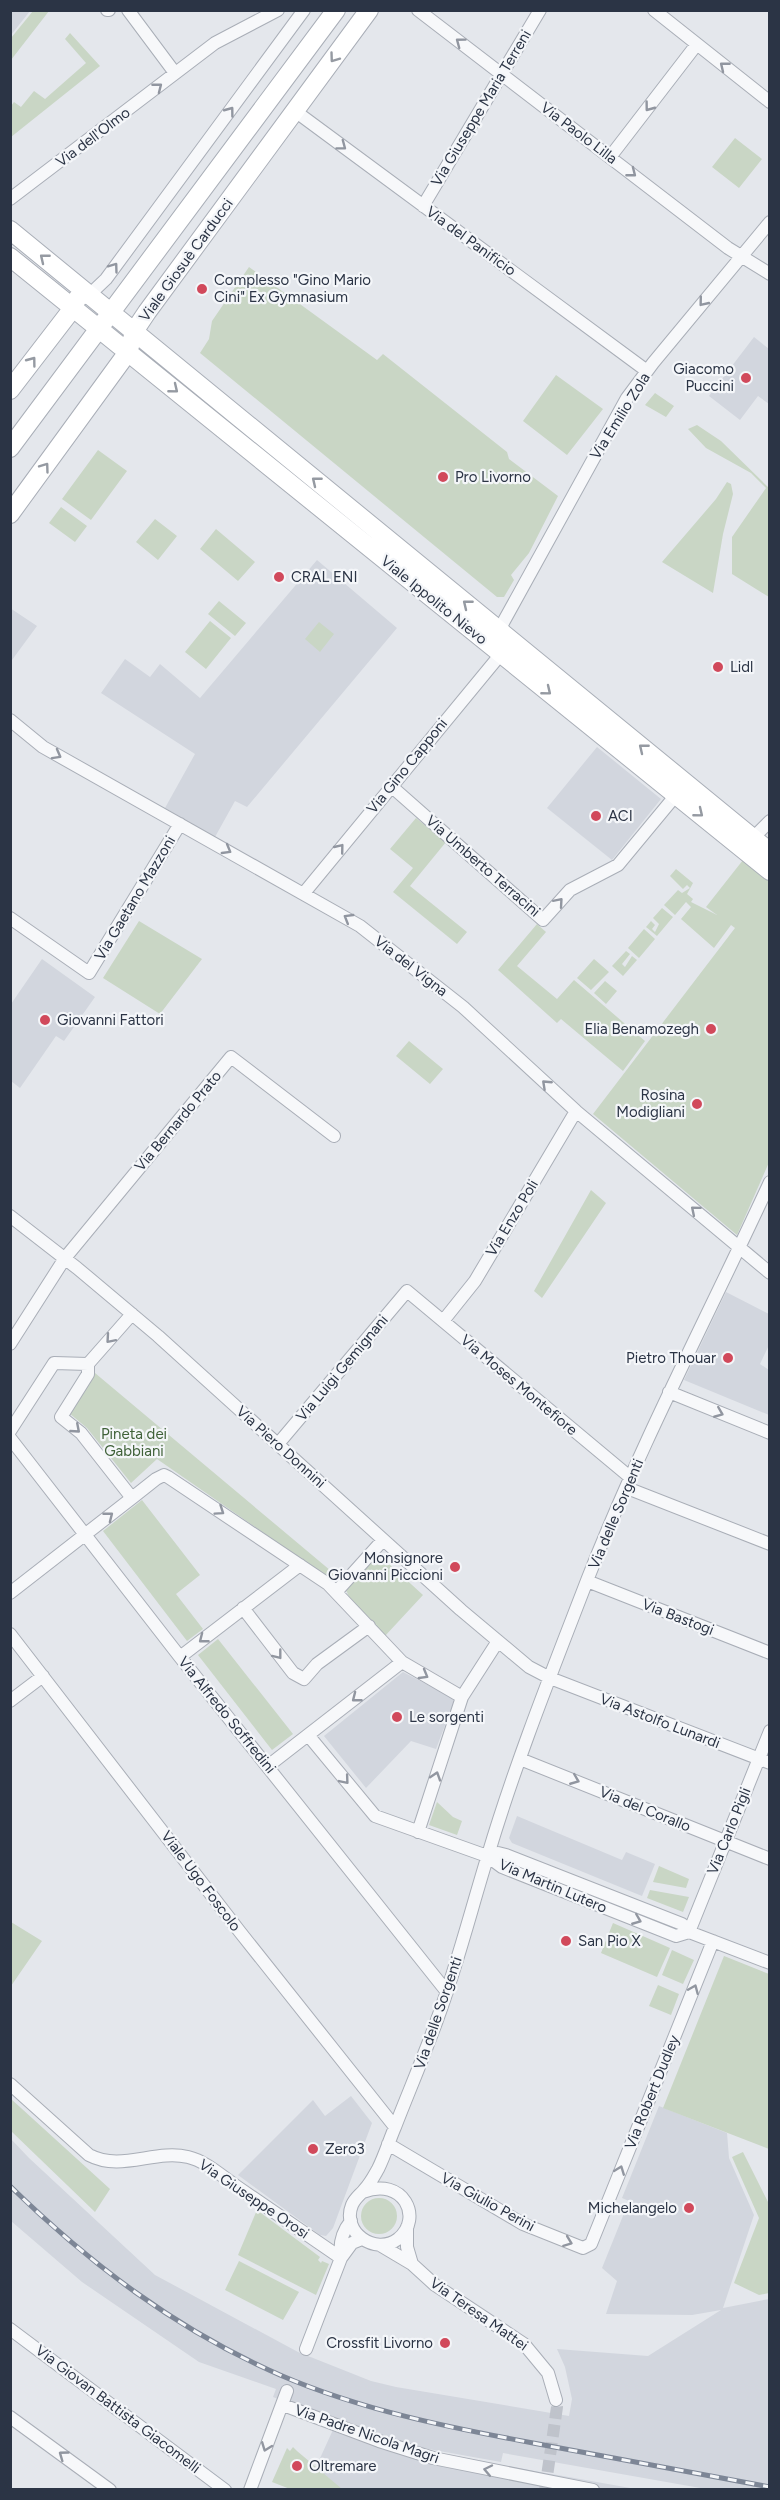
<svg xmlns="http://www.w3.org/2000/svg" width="780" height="2500" font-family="Figtree,sans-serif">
<rect width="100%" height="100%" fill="#e4e7ec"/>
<!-- built -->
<path fill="#d2d6de" d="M11 10 30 11 11 35 10 11Z
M754 337 769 349V404L758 396 740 420 709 396Z
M317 560 397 628 247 807 235 801 215 837 165 808 195 754 101 693 125 659 150 677 160 664 200 698Z
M10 608 37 626 12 660H10Z
M597 747 661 799 612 860 547 808Z
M42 959 95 997 64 1041 56 1036 20 1088 11 1081V1004Z
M726 1292 769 1314V1345L760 1364 769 1370V1415L684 1380Z
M403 1672 455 1699 436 1749 411 1741 366 1788 324 1736Z
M517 1816 622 1860 626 1852 655 1864 642 1896 512 1843 509 1838Z
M351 2096 372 2123 333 2228 326 2236 320 2235 238 2175 313 2100 325 2116Z
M659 2106 727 2133 729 2158 754 2215 723 2308 769 2299V2489H706L503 2453 501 2462 417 2447V2450L636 2489H306L337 2421 273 2397 276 2389 199 2362 82 2282 11 2221 10 2138 29 2158 155 2275 298 2352 371 2381 396 2387 569 2416 572 2399 565 2367 557 2349 648 2356 721 2310 692 2315 606 2314 617 2281 602 2268 629 2201 622 2198Z"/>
<!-- green -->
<path fill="#c9d6c5" d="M33 11H49L11 60V38Z
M70 33 100 66 11 137V106L14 102 21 107 34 91 45 99 86 63 65 39Z
M735 138 762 159 739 188 712 167Z
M249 267 377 360 383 354 507 452 509 459 558 496 529 553 511 575 514 580 504 597H497L200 353 209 339 212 321Z
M556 375 603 409 567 455 523 421Z
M655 393 674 406 666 417 645 405Z
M697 425 721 441 769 488V597L732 574V537L766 488 751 473 706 448 688 429Z
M98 450 127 471 91 520 62 499Z
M727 482 731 484 733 494 723 534 713 593 662 562 716 499Z
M61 507 87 526 75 542 49 523Z
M155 519 177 536 158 560 136 542Z
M216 529 255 562 238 581 200 549Z
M219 601 246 623 235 636 208 614Z
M210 621 231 638 206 669 185 652Z
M319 622 334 634 320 652 305 639Z
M416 818 446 842 410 886 467 932 457 944 393 892 413 868 390 849Z
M743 860 769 881 770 1160 737 1235 593 1114 735 928 731 925 714 948 681 919 691 907 686 902 675 915 664 905 678 890 682 893 690 888 687 885 683 889 670 876 676 869 693 883 687 894 693 899 691 902 717 915 706 907Z
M662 908 673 917 657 936 646 927 651 921 655 925 652 929 655 932 659 924 653 918Z
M139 921 202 959 160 1014 103 978Z
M537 924 546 932 517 966 557 999 574 980 645 1041 623 1071 561 1019 557 1023 498 970Z
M644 929 655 939 639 958 628 948Z
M626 951 630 954 622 964 625 967 632 956 637 960 623 976 612 966Z
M594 959 609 972 591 990 577 978Z
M605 981 617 991 606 1004 594 993Z
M409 1041 443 1069 430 1084 396 1056Z
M591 1190 606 1203 542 1298 534 1291Z
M95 1373 337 1576 333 1581 157 1459 131 1483 87 1428 69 1413Z
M142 1500 200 1575 176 1594 203 1629 187 1641 103 1531Z
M377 1553 423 1595 385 1636 349 1597 346 1590Z
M218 1639 293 1734 272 1750 198 1655Z
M437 1802 453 1817 462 1821 457 1835 429 1825Z
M659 1866 689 1879 686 1888 653 1882Z
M650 1890 689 1897 683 1912 647 1898Z
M11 1922 42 1941 11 1986Z
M613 1923 670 1948 657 1977 601 1953Z
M672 1950 694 1960 683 1984 662 1975Z
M724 1956 769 1974V2149L663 2108Z
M658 1985 679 1994 671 2015 649 2006Z
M10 2098 110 2189 95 2212 11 2131Z
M743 2152 769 2204V2293L759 2295 734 2283 759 2218 732 2157Z
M361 2216a18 18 0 1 1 36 0a18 18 0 1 1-36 0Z
M257 2210 320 2257 318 2260 321 2263 322 2261 329 2264 316 2295 238 2255Z
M239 2261 299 2292 283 2320 225 2290Z
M293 2447 297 2451 342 2489H290L272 2482 287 2448 290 2451Z"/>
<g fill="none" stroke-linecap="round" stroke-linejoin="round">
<!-- street-tunnel -->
<path stroke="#bfc3cb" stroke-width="12" stroke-dasharray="12 6" stroke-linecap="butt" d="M545 2490 557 2407 556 2400"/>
<defs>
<path id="street" d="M107 10H109
M128 10 175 73
M418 10 728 248 770 274
M654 10 770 102
M295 111 647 371
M610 157 697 44
M10 199 215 43 278 10
M423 206 540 10
M86 298 106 279 304 10
M499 630 627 398 653 363 770 222
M10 720 43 747 360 926 463 1007 576 1111 770 1273
M391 786 543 920 570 890 618 865 676 795
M753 838 770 821
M304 893 505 649
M10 918 89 973 180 824
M10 1216 77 1268 158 1336 461 1610 529 1667 550 1678 770 1763
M443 1321 475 1281 576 1111
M10 1344 65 1258 231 1057 334 1136
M88 1364V1374L61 1417 81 1433 132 1498 156 1479 164 1475 168 1477 328 1584 402 1662 462 1697
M88 1364 132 1314
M669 1392 770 1433
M10 1431 54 1363 88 1364
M10 1438 180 1657 447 1992
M278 1444 407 1291 631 1478
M627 1488 770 1544
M587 1581 770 1653
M337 1591 383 1540
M10 1593 132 1498
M243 1608 293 1673 304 1679 317 1664 369 1626
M10 1634 240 1932 395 2127
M180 1657 300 1565
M10 1701 43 1676
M770 1731 689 1932 770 1963
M308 1735 375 1816 487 1856 502 1867 676 1936 689 1932 682 1924 506 1855 498 1853 487 1856
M520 1759 770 1859
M268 1766 402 1662
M418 1832 462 1697 498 1641
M10 2084 89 2155C121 2172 155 2149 188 2157 206 2161 224 2178 239 2188 273 2211 307 2235 341 2258
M388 2144 523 2224 583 2248 591 2244 713 1941
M363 2192C403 2176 424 2218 398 2239 375 2256 341 2232 352 2205 355 2198 360 2195 364 2190 370 2184 374 2176 378 2169 385 2155 389 2141 395 2127 409 2091 424 2056 437 2020 457 1966 471 1910 488 1855 516 1761 553 1669 588 1578 641 1443 709 1314 770 1182
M407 2227V2247L412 2264
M380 2245 412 2264 435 2285 524 2344 548 2373 556 2400
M341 2257C339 2243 342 2232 351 2221
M10 2329 225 2490
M306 2349 341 2258 352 2243 362 2239
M283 2405 379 2441 433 2458 593 2490
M10 2417 110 2490
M250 2490 287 2391"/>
<path id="secondary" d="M10 230 770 852
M10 257 770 871
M10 390 73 308 77 299
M10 448 336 10
M10 514 128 352 135 330 147 312 369 10"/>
</defs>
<!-- street casing -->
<use href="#street" stroke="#a9aeb7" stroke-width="14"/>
<!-- secondary casing -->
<use href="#secondary" stroke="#a9aeb7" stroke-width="20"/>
<!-- street -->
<use href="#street" stroke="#f7f8fa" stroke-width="12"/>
<!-- secondary -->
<use href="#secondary" stroke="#fff" stroke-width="18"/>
<defs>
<path id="rail" d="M10 2186C90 2264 177 2330 280 2375 361 2410 447 2427 533 2443 612 2458 691 2472 770 2487"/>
</defs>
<!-- rail casing -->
<use href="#rail" stroke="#7d8696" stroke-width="5"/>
<!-- rail -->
<use href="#rail" stroke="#f4f6f9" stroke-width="3" stroke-dasharray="9" stroke-linecap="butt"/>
</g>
<!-- one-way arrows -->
<defs><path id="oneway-chevron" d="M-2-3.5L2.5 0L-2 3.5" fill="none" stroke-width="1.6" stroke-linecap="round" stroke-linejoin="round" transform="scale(1.5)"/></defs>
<g stroke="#9196a0">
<use href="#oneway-chevron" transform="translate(460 42) rotate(-143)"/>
<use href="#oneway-chevron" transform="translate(724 66) rotate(-141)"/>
<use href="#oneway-chevron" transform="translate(158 87) rotate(-38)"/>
<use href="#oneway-chevron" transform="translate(649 107) rotate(127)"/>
<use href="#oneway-chevron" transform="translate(230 111) rotate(-53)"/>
<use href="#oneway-chevron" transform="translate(342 146) rotate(37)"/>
<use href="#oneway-chevron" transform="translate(632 173) rotate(38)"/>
<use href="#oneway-chevron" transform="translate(114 267) rotate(-54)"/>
<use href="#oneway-chevron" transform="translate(703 302) rotate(129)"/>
<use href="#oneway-chevron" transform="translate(57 755) rotate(29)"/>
<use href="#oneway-chevron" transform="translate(340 848) rotate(-51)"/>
<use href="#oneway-chevron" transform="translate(227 850) rotate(30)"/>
<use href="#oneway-chevron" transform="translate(559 902) rotate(-49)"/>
<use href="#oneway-chevron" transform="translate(348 918) rotate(-149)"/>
<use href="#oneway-chevron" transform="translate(546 1084) rotate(-137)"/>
<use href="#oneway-chevron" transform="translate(695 1210) rotate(-140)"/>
<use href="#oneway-chevron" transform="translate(110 1339) rotate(131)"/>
<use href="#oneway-chevron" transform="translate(719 1413) rotate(22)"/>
<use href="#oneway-chevron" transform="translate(76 1429) rotate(41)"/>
<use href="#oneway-chevron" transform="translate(220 1511) rotate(34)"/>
<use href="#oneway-chevron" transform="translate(109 1516) rotate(-38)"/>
<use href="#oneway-chevron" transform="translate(203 1639) rotate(142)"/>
<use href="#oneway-chevron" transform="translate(278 1655) rotate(52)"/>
<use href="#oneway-chevron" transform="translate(424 1675) rotate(30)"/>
<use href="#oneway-chevron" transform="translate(356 1698) rotate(142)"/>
<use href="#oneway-chevron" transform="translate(436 1776) rotate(-72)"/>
<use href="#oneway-chevron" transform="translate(345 1780) rotate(50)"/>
<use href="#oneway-chevron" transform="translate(575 1780) rotate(22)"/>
<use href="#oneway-chevron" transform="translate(637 1920) rotate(22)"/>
<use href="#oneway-chevron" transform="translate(694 1989) rotate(-67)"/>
<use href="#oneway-chevron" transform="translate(620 2170) rotate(-69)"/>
<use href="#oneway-chevron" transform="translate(568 2242) rotate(21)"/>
<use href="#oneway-chevron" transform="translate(266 2447) rotate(111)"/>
<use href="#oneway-chevron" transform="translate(63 2455) rotate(-144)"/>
<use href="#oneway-chevron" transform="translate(488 2470) rotate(-168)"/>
</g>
<g stroke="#959aa2">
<use href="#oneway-chevron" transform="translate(334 58) rotate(126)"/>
<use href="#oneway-chevron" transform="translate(44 258) rotate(-141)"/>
<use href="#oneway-chevron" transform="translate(32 361) rotate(-53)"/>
<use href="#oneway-chevron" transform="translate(174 389) rotate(39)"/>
<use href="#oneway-chevron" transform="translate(45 467) rotate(-54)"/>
<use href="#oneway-chevron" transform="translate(316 481) rotate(-141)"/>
<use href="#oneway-chevron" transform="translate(467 604) rotate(-141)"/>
<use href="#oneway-chevron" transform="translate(547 691) rotate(39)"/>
<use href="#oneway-chevron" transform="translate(643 748) rotate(-141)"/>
<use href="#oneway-chevron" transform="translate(699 813) rotate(39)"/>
</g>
<!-- markers -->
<g fill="#d1495b" stroke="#f4f6f9" stroke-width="2">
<circle cx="202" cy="289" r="6"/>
<circle cx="746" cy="378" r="6"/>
<circle cx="443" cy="477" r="6"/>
<circle cx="279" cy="577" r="6"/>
<circle cx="718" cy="667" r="6"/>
<circle cx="596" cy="816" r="6"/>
<circle cx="45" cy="1020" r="6"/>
<circle cx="711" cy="1029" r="6"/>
<circle cx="697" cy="1104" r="6"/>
<circle cx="728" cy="1358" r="6"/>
<circle cx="455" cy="1567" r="6"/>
<circle cx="397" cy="1717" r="6"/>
<circle cx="566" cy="1941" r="6"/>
<circle cx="313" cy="2149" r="6"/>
<circle cx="689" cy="2208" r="6"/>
<circle cx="445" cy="2343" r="6"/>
<circle cx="297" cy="2466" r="6"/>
</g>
<g text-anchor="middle" stroke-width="4.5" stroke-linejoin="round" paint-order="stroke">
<!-- street labels -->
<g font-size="15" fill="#2b3445" stroke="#f4f6f9">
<text transform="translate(481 108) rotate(-59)" y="5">Via Giuseppe Maria Terreni</text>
<text transform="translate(579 133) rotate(37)" y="5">Via Paolo Lilla</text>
<text transform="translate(93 137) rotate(-37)" y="5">Via dell'Olmo</text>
<text transform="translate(471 241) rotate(36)" y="5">Via del Panificio</text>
<text transform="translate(186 260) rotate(-54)" y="5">Viale Giosuè Carducci</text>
<text transform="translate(620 416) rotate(-58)" y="5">Via Emilio Zola</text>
<text transform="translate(434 600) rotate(39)" y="5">Viale Ippolito Nievo</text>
<text transform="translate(407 766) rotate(-51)" y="5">Via Gino Capponi</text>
<text transform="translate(483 866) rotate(41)" y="5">Via Umberto Terracini</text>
<text transform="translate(135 898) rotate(-59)" y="5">Via Gaetano Mazzoni</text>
<text transform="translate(411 966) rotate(38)" y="5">Via del Vigna</text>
<text transform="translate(178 1121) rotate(-50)" y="5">Via Bernardo Prato</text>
<text transform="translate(512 1218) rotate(-59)" y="5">Via Enzo Poli</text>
<text transform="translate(342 1368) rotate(-50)" y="5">Via Luigi Gemignani</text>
<text transform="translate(519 1385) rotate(40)" y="5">Via Moses Montefiore</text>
<text transform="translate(281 1447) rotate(42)" y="5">Via Piero Donnini</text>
<text transform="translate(616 1514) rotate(-67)" y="5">Via delle Sorgenti</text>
<text transform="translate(678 1617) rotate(21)" y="5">Via Bastogi</text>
<text transform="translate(227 1715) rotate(51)" y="5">Via Alfredo Soffredini</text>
<text transform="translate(660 1721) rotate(21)" y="5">Via Astolfo Lunardi</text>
<text transform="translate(645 1809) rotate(22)" y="5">Via del Corallo</text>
<text transform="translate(729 1831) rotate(-68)" y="5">Via Carlo Pigli</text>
<text transform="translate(201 1881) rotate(53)" y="5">Viale Ugo Foscolo</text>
<text transform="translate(553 1886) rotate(23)" y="5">Via Martin Lutero</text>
<text transform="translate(438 2013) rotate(-71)" y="5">Via delle Sorgenti</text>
<text transform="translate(652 2092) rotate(-68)" y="5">Via Robert Dudley</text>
<text transform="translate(254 2199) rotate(34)" y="5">Via Giuseppe Orosi</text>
<text transform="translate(488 2202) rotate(29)" y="5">Via Giulio Perini</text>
<text transform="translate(479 2314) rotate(35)" y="5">Via Teresa Mattei</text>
<text transform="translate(118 2409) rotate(37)" y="5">Via Giovan Battista Giacomelli</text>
<text transform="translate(367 2434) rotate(19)" y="5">Via Padre Nicola Magri</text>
</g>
<!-- poi labels -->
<g font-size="15" fill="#2b3445" stroke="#f4f6f9" text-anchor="start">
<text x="214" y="285">Complesso "Gino Mario<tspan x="214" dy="17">Cini" Ex Gymnasium</tspan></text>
<text x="734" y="374" text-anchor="end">Giacomo<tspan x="734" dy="17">Puccini</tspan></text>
<text x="455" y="482">Pro Livorno</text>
<text x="291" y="582">CRAL ENI</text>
<text x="730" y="672">Lidl</text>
<text x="608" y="821">ACI</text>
<text x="57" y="1025">Giovanni Fattori</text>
<text x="699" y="1034" text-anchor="end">Elia Benamozegh</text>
<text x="685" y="1100" text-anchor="end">Rosina<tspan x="685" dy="17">Modigliani</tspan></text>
<text x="716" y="1363" text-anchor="end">Pietro Thouar</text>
<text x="443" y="1563" text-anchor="end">Monsignore<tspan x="443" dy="17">Giovanni Piccioni</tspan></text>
<text x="409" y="1722">Le sorgenti</text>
<text x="578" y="1946">San Pio X</text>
<text x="325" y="2154">Zero3</text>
<text x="677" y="2213" text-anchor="end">Michelangelo</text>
<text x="433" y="2348" text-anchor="end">Crossfit Livorno</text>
<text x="309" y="2471">Oltremare</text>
</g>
<!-- park labels -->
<g font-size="15" fill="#3f6138" stroke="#f4f6f9">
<text x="134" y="1439">Pineta dei<tspan x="134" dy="17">Gabbiani</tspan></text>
</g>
</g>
<!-- border -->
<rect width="780" height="2500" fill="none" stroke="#2b3445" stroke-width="24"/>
</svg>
